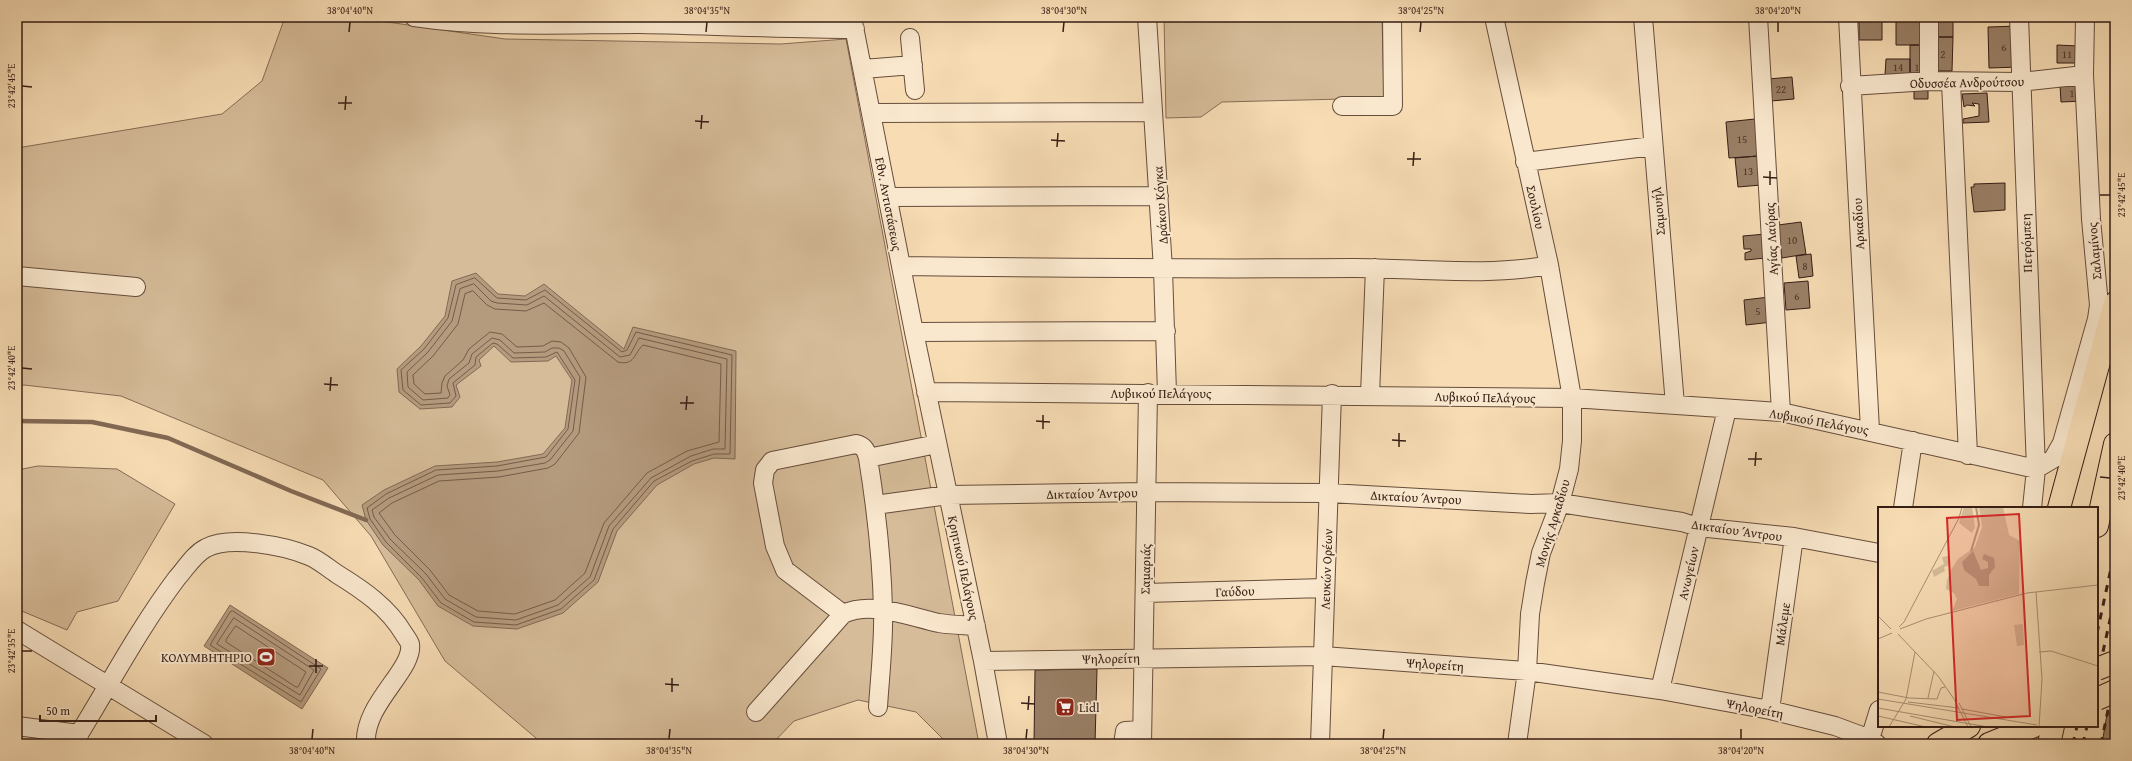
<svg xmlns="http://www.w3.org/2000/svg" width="2132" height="761" font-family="'Gentium Book Plus',serif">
<rect width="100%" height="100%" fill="#f7dcb4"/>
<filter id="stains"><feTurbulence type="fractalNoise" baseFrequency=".005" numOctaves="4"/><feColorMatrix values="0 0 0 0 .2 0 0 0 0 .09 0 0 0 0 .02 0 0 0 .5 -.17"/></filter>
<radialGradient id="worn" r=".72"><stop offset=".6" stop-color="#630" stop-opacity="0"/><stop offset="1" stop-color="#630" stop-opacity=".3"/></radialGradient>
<!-- green -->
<path fill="#d6bc99" stroke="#866c56" d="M285 17H353L505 39 781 44 846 39 979 744H948L916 712 858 700 794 721 772 744H543L445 661 371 536 323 480 121 396 24 385 17 387V148L222 114 262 81Z
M1164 17H1382L1384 98 1222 102 1201 117 1166 118Z
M38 466 117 469 175 504 118 601 77 612 67 630 17 609V470Z"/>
<!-- water -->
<path fill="#b59b7e" stroke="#826954" d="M476 273 498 294 525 296 544 284 624 349 633 327 736 351 735 459 714 458 694 464 657 485 617 531 598 582 563 613 517 629 473 626 438 606 419 580 383 545 366 520 362 505 384 490 435 466 497 462 543 454 565 428 572 380 556 356 548 361 511 362 494 346 479 360 481 366 456 385 460 397 452 407 420 409 399 392 397 369 421 346 445 316 452 281Z
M230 605 328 668 302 709 204 646Z"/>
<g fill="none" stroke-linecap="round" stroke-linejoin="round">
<!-- shore -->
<path stroke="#755c49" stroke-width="1" d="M475 278 497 298 526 300 545 290 622 352 627 350 636 332 732 355 730 454H714L692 461 654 481 613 529 594 580 561 609 516 625 474 622 441 603 422 578 386 542 370 519 367 508 386 494 436 470 497 466 546 457 568 429 575 380 557 352 546 357 513 358 497 344 493 343 476 357 475 365 453 383 456 396 450 403 421 405 403 390 401 370 424 349 448 318 456 285Z
M474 284 491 301 497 303 527 305 544 296 620 357 630 355 639 338 727 359 725 449H713L691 456 651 478 609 526 590 577 558 605 516 620 476 617 445 599 426 574 390 539 374 517 372 510 389 498 438 475 498 471 545 463 550 460 573 431 580 377 564 351 559 348H552L545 352 514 353 500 340 492 338 472 354 469 363 449 379 447 386 450 395 448 398 423 400 408 387 407 372 428 352 452 321 460 289Z
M473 291 487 305 495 309 526 311 544 303 618 362C635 366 634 353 643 345L721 364 719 442 687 451 647 473 604 523 585 573 555 600 515 614 478 611 449 595 430 570 395 535 379 513 392 503 439 481 499 477 548 468 555 464 579 433 586 377 569 348 561 342 552 341 543 346 517 347 502 334 490 332 469 349 463 360 445 376 442 383 441 393 425 394 414 384 413 375 433 356 458 324 465 294Z
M233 611 321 669 301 702 210 645 230 612Z
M234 618 314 670 300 695 217 644Z
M236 626 306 672 298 687H296L226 642V640Z"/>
<!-- stream -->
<path stroke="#826954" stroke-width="4.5" d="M17 421 92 422 168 438 291 491 366 520"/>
</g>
<!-- building -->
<path fill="#9a8067" stroke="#351d14" d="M1859 17H1882V40H1859Z
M1934 17H1953V37H1934Z
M1896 18H1925V45H1896Z
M2018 26 2019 67 1989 68 1988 27Z
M1934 37H1953L1952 71H1934Z
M1910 45H1925L1924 75H1910Z
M2057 45 2078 46V63H2057Z
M1886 59H1910V75H1885Z
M1792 77 1794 99 1771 101 1768 79Z
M2082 83 2084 101 2061 102 2060 85Z
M1914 86H1928V99H1914Z
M1987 93 1989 122 1963 123V119L1979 116V104L1972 103 1975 106 1967 105 1964 107 1962 94Z
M1755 119 1758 156 1729 158 1726 122Z
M1758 156 1761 185 1738 187 1735 158Z
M2005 183V210L1974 212 1971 187H1974V184Z
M1801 222 1806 254 1782 258 1778 225Z
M1766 234V258L1745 260V253L1751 251V249H1744L1743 236Z
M1811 254 1813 276 1799 278 1796 256Z
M1808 281 1810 308 1786 310 1784 283Z
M1769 297 1772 322 1746 325 1744 300Z
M1097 669 1095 744H1034L1035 670Z
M2115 711V744H2102L2107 714Z"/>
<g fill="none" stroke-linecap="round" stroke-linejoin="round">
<defs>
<path id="minor" d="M414 17C488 28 564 24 639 24 711 25 783 29 855 29
M852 17 914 332 983 661 998 744
M1147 17 1163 269 1167 393
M1494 17 1549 265 1572 398V441L1569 469 1560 503 1541 553 1535 583 1530 614 1527 671 1517 744
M1643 17 1675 405
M1758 17 1781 412
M1848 17 1870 430
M1929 17V81
M2019 17 2036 469 2032 508
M910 38 915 90
M863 69 913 65
M1951 82 1968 455
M1850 86 1929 81 2020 82 2084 75
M1342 106H1393L1392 17
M871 113 1153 112
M1525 162 1653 146
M888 197 1159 196
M902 266C1053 268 1203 269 1354 268 1417 268 1488 277 1549 265
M17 276 136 287
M914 332 1166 331
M926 392 1572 398 1781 412 2036 469
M1370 395 1375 268
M868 458 937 444
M2036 469 2053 459 2062 443 2097 319 2099 305 2091 219 2084 75 2085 17
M875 505 948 495 1146 492 1329 493 1531 504 1560 503 1682 522 1698 527 1794 537 1879 553
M1903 508 1913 441
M1145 593 1325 588
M843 614 785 570 775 546 763 483 765 470 772 461 856 444C864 446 866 450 868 458 876 508 882 559 883 610 884 642 880 675 878 707
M17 630 204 744
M983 661 1323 656 1527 671 1660 690 1770 710 1835 726 1870 739 1877 744
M1660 690 1727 409
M1770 710 1794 537
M756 712 843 614C872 600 910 617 939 623 951 625 964 625 976 626
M17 726 79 734
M1870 739 1879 710
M78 744 79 734C111 682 140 627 177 578 186 568 194 554 206 548 230 535 285 546 309 556 319 560 328 568 337 574 363 590 388 607 404 634 406 637 409 641 410 644 414 670 363 704 366 744
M1123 744 1125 731 1142 730
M1142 744 1148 393
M1320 744 1332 394"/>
<path id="major" d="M1938 744 1969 726
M1989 744 2034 726"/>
<path id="highway" d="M2059 508 2115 303
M2097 526 2115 444
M2006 744 2007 738
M2049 744 2053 726"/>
</defs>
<!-- minor casing -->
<use href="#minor" stroke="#664d3c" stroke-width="20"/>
<!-- major casing -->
<use href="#major" stroke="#351d14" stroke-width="24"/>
<!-- highway casing -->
<use href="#highway" stroke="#351d14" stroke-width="24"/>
<!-- minor -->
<use href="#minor" stroke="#fae8ce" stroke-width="18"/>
<!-- major -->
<use href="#major" stroke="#f7dcb4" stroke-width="22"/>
<!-- highway -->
<use href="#highway" stroke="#f7dcb4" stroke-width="22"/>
<!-- rail -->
<path stroke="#351d14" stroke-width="3" stroke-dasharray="7 7" stroke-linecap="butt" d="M2097 633 2115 550
M2097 679 2115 597
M2073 744 2077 726
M2083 744 2087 726
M2101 744 2115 676"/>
<defs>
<path id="major-bridge" d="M2097 669 2115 662
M2097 699 2115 691"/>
</defs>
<!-- major-bridge casing -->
<use href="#major-bridge" stroke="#351d14" stroke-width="24" stroke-linecap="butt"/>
<!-- major-bridge -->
<use href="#major-bridge" stroke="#f7dcb4" stroke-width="22"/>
</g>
<!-- ticks -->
<path fill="none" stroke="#351d14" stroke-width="1.5" d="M349 32 350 22M706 32 707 22M1063 32 1064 22M1420 32 1421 22M1778 32V22M22 86 32 87M338 103H352M345 110 346 96M695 121 709 122M701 129 702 115M1051 140 1065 141M1057 147 1058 133M1407 159H1421M1413 166 1414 152M1763 177 1777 178M1770 185V171M2100 195H2110M22 368 32 369M324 384 338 385M330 391 331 377M680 403H694M686 410 687 396M1036 421 1050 422M1043 429V415M1392 440 1406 441M1399 447V433M1748 459H1762M1755 466 1756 452M2100 477 2110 478M22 651H32M309 666H323M316 673V659M665 684 679 685M672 692V678M1021 703 1035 704M1028 710 1029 696M312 739 313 729M669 739 670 729M1026 739 1027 729M1383 739 1384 729M1741 739V729"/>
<!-- icons -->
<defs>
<symbol id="stadium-square" viewBox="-11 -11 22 22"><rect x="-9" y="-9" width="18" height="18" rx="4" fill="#8f2418" stroke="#fae8ce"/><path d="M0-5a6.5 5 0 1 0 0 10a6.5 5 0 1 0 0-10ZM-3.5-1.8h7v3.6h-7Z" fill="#fff"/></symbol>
<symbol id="supermarket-square" viewBox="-11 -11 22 22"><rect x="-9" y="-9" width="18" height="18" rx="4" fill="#8f2418" stroke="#fae8ce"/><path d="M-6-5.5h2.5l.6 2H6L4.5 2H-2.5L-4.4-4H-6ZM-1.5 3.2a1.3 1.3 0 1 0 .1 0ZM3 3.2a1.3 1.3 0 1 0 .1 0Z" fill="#fff"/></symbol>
</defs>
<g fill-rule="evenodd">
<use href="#stadium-square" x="255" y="646" width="22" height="22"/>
<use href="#supermarket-square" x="1054" y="696" width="22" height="22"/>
</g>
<g text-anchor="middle" stroke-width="4" stroke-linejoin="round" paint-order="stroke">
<!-- number labels -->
<g font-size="11" fill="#4e3629">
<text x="2004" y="51">6</text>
<text x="1943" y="58">2</text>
<text x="2067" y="58">11</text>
<text x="1898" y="71">14</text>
<text x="1917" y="71">1</text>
<text x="1781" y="93">22</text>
<text x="2072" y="97">1</text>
<text x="1742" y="143">15</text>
<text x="1748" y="175">13</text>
<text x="1792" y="244">10</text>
<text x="1805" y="270">8</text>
<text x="1797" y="300">6</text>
<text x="1758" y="315">5</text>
</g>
<!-- street labels -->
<g font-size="13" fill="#351d14" stroke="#fae8ce">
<text transform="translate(1967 82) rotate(-1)" y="5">Οδυσσέα Ανδρούτσου</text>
<text transform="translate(889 204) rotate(79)" y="5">Εθν. Αντιστάσεως</text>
<text transform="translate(1160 205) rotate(-94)" y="5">Δράκου Κόγκα</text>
<text transform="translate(1536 207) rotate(77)" y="5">Σουλίου</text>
<text transform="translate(1658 211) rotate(-95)" y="5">Σαμουήλ</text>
<text transform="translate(1858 224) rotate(-93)" y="5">Αρκαδίου</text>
<text transform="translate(1771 239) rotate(-93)" y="5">Αγίας Λαύρας</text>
<text transform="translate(2026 243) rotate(-92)" y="5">Πετρόμπεη</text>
<text transform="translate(2094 251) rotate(-95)" y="5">Σαλαμίνος</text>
<text x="1161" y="398">Λυβικού Πελάγους</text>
<text transform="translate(1485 397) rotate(1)" y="5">Λυβικού Πελάγους</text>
<text transform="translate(1819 421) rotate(10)" y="5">Λυβικού Πελάγους</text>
<text transform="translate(1092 493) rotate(-1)" y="5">Δικταίου Άντρου</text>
<text transform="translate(1416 497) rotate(3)" y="5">Δικταίου Άντρου</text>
<text transform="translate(1552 523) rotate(-73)" y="5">Μονής Αρκαδίου</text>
<text transform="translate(1737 530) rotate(8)" y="5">Δικταίου Άντρου</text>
<text transform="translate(964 568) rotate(78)" y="5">Κρητικού Πελάγους</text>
<text transform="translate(1145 569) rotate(-89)" y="5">Σαμαριάς</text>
<text transform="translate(1326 569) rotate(-88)" y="5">Λευκών Ορέων</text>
<text transform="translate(1688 573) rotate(-77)" y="5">Ανωγείων</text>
<text transform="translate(1235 591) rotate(-2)" y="5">Γαύδου</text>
<text transform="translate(1782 624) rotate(-82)" y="5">Μάλεμε</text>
<text transform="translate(1111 658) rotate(-1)" y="5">Ψηλορείτη</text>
<text transform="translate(1435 664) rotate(4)" y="5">Ψηλορείτη</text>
<text transform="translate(1755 708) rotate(11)" y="5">Ψηλορείτη</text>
</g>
<!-- poi labels -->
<g font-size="13" fill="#351d14" stroke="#fae8ce" text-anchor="end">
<text x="252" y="662">ΚΟΛΥΜΒΗΤΗΡΙΟ</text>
<text x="1079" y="712" text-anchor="start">Lidl</text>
</g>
</g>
<!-- overview -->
<g transform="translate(1878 507)">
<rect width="220" height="220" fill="#f7dcb4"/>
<path d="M86 0H94L97 20 94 26 81 16ZM101 0H125L131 28 142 34 141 87 74 104 79 92 76 86 68 82 69 73 73 63 80 52 97 40 104 20ZM70 49 72 58 66 60 67 64 56 70 54 64 66 57 64 50ZM145 117 146 138 139 139 136 118Z" fill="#d6bc99"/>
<path d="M95 44 103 63 110 61V55L104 52 106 47 116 51 117 60 111 68V79H101L98 72 86 63 84 55Z" fill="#b59b7e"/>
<path fill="none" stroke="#b59b7e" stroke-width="2" d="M93 44 101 18 98 0"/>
<path fill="none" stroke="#a99074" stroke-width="1" d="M158 85 164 172 161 220M0 109 13 122M21 120 26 115 81 11 84 0M22 122 48 112 149 86 220 78M20 127 60 169 76 192 90 220M0 132 14 126M161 145 173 144 220 159M0 185 31 191 59 192 63 181 67 180M50 191 56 164M0 192 159 218M30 195 81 201M81 196 93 220M0 201 110 220M84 202 128 210M0 209 48 220M32 209 77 220M11 220 28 192 37 145"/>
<path fill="#d62828" fill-opacity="0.15" stroke="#d62828" stroke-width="2" d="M141 7 152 209 79 213 69 11Z"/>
<rect width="220" height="220" fill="none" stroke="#351d14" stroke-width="2"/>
</g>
<!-- margin -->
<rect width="2132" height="761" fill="none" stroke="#f7dcb4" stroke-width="44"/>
<!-- scale -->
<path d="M40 715v6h116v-6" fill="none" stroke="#351d14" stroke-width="2"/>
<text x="46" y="715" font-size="12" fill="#351d14" stroke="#fae8ce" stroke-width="3" paint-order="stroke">50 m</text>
<rect x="22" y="22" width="2088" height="717" fill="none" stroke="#351d14" stroke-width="1.5"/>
<g font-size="10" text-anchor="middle" fill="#351d14">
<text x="350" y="14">38°04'40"N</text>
<text x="707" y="14">38°04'35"N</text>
<text x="1064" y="14">38°04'30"N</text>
<text x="1421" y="14">38°04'25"N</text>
<text x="1778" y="14">38°04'20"N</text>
<text transform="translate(11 86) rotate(-90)" y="4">23°42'45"E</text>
<text transform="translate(2121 195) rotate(-90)" y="4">23°42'45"E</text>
<text transform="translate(11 368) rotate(-90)" y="4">23°42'40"E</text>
<text transform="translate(2121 478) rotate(-90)" y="4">23°42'40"E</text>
<text transform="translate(11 651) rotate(-90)" y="4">23°42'35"E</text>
<text x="312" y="754">38°04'40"N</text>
<text x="669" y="754">38°04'35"N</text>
<text x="1026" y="754">38°04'30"N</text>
<text x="1383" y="754">38°04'25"N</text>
<text x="1741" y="754">38°04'20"N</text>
</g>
<rect width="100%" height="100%" filter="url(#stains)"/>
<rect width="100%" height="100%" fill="url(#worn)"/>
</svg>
